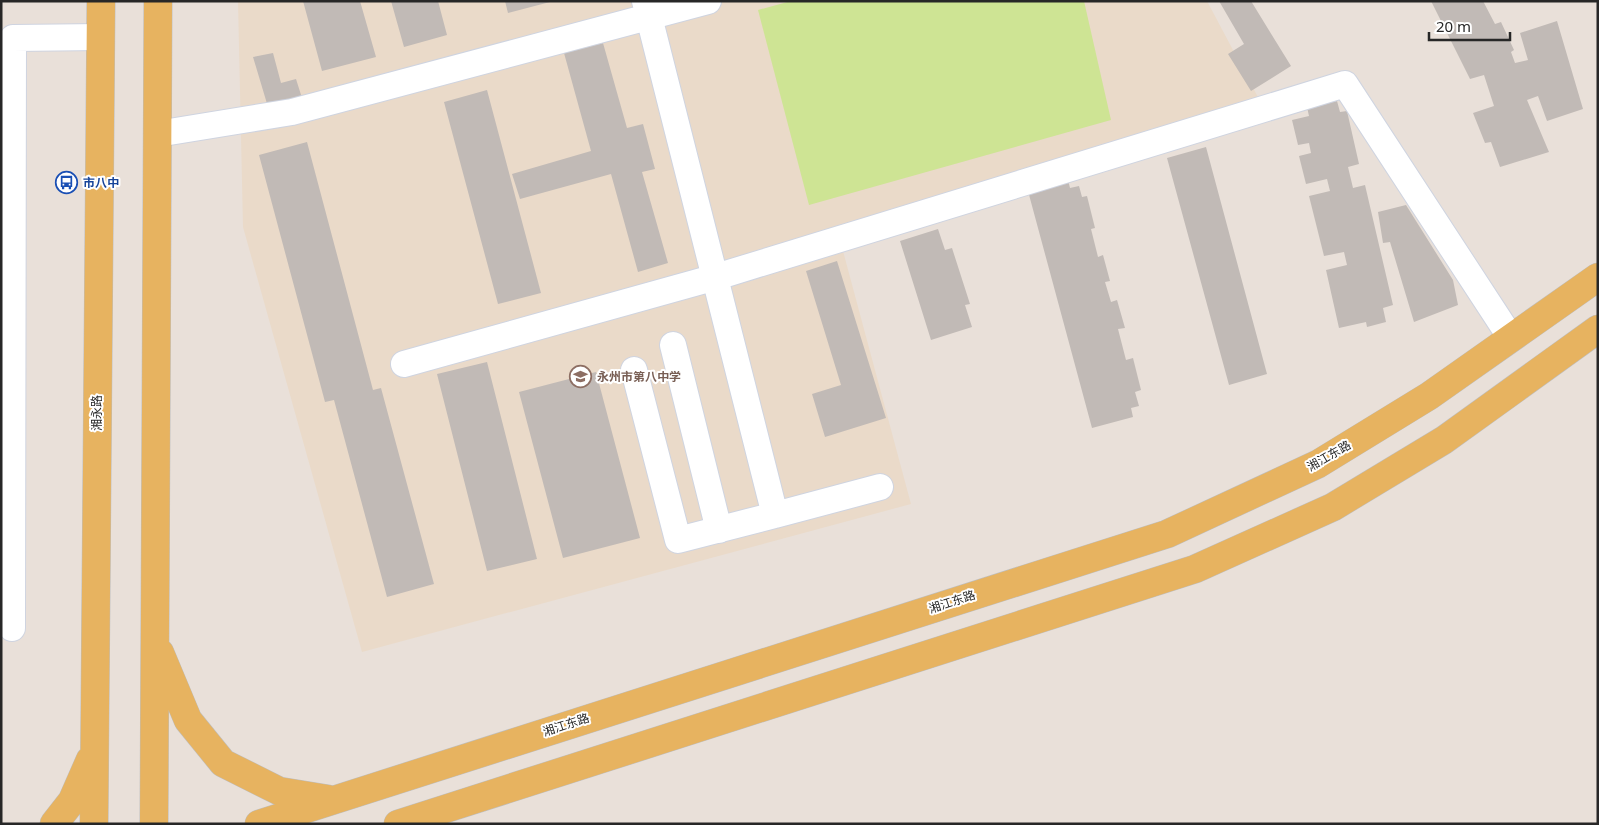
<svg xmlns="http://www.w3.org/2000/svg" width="1599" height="825" font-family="'Noto Sans','Noto Sans SC',sans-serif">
<rect width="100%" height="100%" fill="#e9e0d9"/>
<!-- education -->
<path fill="#eadac9" d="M238 1H1207L1269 118 843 251 911 504 362 652 243 227Z"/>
<!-- pitch -->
<path fill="#cee494" d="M791 1H1084L1111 120 809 205 758 10Z"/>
<!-- building -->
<path fill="#c1bab6" d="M303 1H360L376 57 322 71Z
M391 1H438L447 35 404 47Z
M505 1H550V2L508 13Z
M1219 1H1251L1291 66 1251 91 1228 54 1244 44Z
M1431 1H1483L1495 24 1501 22 1514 50 1511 52 1515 63 1528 60 1520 33 1557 21 1583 109 1547 121 1538 96 1527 100 1549 152 1500 167 1491 142 1485 143 1473 113 1494 106 1484 75 1470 79Z
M603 43 627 128 643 124 655 169 642 172 668 263 638 272 611 174 520 199 512 174 591 151 564 53Z
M273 53 281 83 296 79 302 98 268 107 253 57Z
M487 90 541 293 498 304 444 102Z
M1337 101 1340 112 1347 111 1359 164 1348 167 1353 188 1365 185 1393 305 1383 308 1386 322 1367 327 1366 322 1339 328 1326 270 1347 265 1344 252 1324 256 1309 196 1330 191 1327 179 1306 184 1299 156 1311 153 1309 143 1298 145 1292 120 1309 116 1307 107Z
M307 142 373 390 381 388 434 584 387 597 334 400 325 402 259 155Z
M1206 147 1267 374 1229 385 1167 158Z
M1068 180 1070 188 1079 186 1082 197 1087 196 1095 228 1091 229 1098 257 1103 255 1110 281 1105 282 1111 302 1117 300 1125 328 1118 329 1126 360 1133 358 1141 390 1135 392 1139 406 1131 408 1133 417 1092 428 1028 191Z
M1406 205 1453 280 1458 305 1414 322 1390 242 1383 243 1378 212Z
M938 229 945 250 952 248 970 304 965 305 972 327 931 340 900 241Z
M837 261 886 418 825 437 812 394 841 385 806 271Z
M487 362 537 559 487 571 437 374Z
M596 372 640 538 563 558 519 392Z"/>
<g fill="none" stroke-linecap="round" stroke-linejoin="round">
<defs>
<path id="minor" d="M157 134 292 112 708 1
M673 345 719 530
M404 364 716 277 1345 84 1511 338
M634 370 678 540 775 515 645 1
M775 515 880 487
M12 628 13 38 101 37"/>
<path id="major" d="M160 653 188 720 223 763 279 791 328 799
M54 824 72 801 90 760
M94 824 101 1
M154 824 158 1
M259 824 1167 534 1318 464 1429 396 1598 277
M398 824 1195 569 1333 507 1444 440 1598 329"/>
</defs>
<!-- minor casing -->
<use href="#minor" stroke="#cfd4e0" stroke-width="28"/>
<!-- major casing -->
<use href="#major" stroke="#bebebe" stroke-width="29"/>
<!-- minor -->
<use href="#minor" stroke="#fff" stroke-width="26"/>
<!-- major -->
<use href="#major" stroke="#e7b360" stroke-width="28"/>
</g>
<!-- icons -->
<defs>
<symbol id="bus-ring" viewBox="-11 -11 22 22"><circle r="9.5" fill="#fff" stroke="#1a4fb4" stroke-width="1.5"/><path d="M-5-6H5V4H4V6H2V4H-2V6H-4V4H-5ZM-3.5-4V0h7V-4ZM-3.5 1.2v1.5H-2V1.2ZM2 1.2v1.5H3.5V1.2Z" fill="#1a4fb4"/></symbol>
<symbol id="school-ring" viewBox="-11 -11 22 22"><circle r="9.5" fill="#fff" stroke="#8d6e63" stroke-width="1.5"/><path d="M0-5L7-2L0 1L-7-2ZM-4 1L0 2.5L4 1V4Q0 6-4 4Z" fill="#8d6e63"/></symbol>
</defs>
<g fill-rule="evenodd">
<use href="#bus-ring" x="54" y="170" width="25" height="25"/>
<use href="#school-ring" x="568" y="364" width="25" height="25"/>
</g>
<g text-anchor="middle" stroke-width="4" stroke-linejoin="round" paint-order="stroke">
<!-- transit labels -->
<g font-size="12" font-weight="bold" fill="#164399" stroke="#fff" text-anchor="start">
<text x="83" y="187">市八中</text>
</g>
<!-- education labels -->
<g font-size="12" font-weight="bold" fill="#785e54" stroke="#fff" text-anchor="start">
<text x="597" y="381">永州市第八中学</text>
</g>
<!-- street labels -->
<g font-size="12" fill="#272727" stroke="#fff">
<text transform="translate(97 413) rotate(-90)" y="4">湘永路</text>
<text transform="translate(1329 456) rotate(-30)" y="4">湘江东路</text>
<text transform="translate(952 602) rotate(-18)" y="4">湘江东路</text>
<text transform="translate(566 725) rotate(-18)" y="4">湘江东路</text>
</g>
</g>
<!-- border -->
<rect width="1599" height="825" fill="none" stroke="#272727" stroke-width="5"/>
<!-- scale -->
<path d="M1429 32v8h81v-8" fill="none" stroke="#272727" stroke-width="2.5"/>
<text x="1436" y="32" font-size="15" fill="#272727" stroke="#ffffff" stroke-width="4" paint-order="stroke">20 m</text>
</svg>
